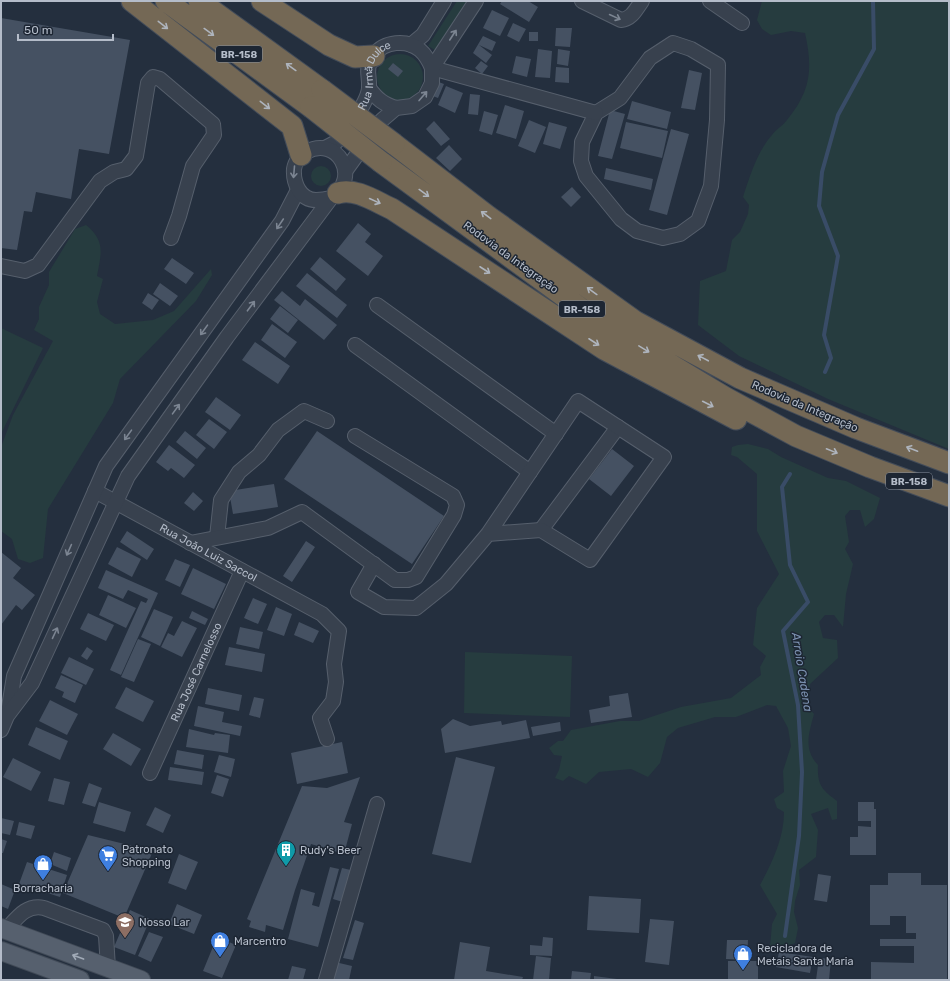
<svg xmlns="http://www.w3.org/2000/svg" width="950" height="981" font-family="Rubik,sans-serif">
<rect width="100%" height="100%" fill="#242f3e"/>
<!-- green -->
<path fill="#263c3f" d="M457 1H467L435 50 428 46Z
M762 1H949V449L828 399 739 356 698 325 700 281 726 271 732 240 740 232 748 214 749 205 743 197C750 176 757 152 772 135 776 129 783 126 787 120 811 91 813 69 805 33L791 31 771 35 762 29 757 20Z
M377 77a23 23 0 1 1 46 0a23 23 0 1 1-46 0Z
M311 176a10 10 0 1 1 20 0a10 10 0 1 1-20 0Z
M86 225C106 241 101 254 97 276L103 279 97 302 100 314 115 324 153 320 174 311 211 269 212 275 196 301 120 379 113 403 48 509 43 558 30 563 18 559 12 539 1 531V447L13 415 53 341 34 330 39 319V307L49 285V272L75 229Z
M1 328 43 348 1 434Z
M748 444 768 449 781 457 828 478 846 481 880 498 874 519 865 527 860 510H850L845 516 849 542 845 549 853 564 846 594 843 627 834 615H825L819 622 823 638 837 640 838 658 810 684 808 707 814 714C809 733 803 749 818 765 817 785 822 790 837 801V819L832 820 828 808 811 814 818 830 816 857 799 870 800 885 795 901 794 912 798 928 795 943 786 947H770L772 924 777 914 760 885C772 863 784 838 784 812L777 808 774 799 784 792 783 771 791 746 788 728 776 706 767 705 736 717H715L678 728 667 737 660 763 648 777 631 769 599 772 586 784 569 776 563 781 555 778 559 770 562 756 554 755 549 748 558 741H563L571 730 620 721H639L681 707 731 698 761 675 760 667 766 656 753 645 757 608 779 574 757 531V474L737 457 731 455 732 447 738 445Z
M465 652 572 656 570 717 464 713Z"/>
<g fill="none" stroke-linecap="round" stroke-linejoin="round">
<!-- stream -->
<path stroke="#394c67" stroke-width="4" d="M825 372 831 358 824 335 838 256 819 206 822 172 838 115 874 49 873 1
M785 936 799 836 802 772 798 705 783 631 808 602 790 565 782 487 790 474"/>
</g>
<!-- building -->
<path fill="#455162" d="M502 1H528L538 7 529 22 500 4Z
M492 10 509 18 500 36 483 28Z
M1 18 130 40 109 154 79 149 71 199 36 192 32 212 24 211 17 250 1 248Z
M513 23 526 29 519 42 507 36Z
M556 28H572L570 47 555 46Z
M529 32H538V41H529Z
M483 36 496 42 492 51 479 45 492 55 486 63 473 53Z
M538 49 552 51 550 78 535 77Z
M558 49 570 51 568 66 557 64Z
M516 56 531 59 527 77 512 73Z
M481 61 488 66 482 74 475 68Z
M393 63 403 71 398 77 388 69Z
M556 67 569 68V83L555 82Z
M689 70 702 73 695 110 681 108Z
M436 81 444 84 438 98 430 95Z
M446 86 463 93 455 113 438 105Z
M470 94 480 95 478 115 468 114Z
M632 101 671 112 667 129 627 119Z
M505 105 524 111 516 139 496 133Z
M610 110 625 114 612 159 598 156Z
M484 111 498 115 492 135 479 131Z
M529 120 546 127 535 153 518 146Z
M434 121 450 139 441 146 426 129Z
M549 122 567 127 560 149 543 144Z
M626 122 668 131 662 158 620 148Z
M671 129 689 134 667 215 649 210Z
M449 145 462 159 450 171 436 158Z
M606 168 653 179 651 190 604 179Z
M572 187 581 197 571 207 561 197Z
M358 223 371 234 365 242 383 256 368 276 336 251Z
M320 257 346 279 336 291 310 269Z
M172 258 194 273 186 284 164 269Z
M307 273 347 305 337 318 296 286Z
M160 283 178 296 170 306 153 294Z
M282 291 300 306 305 299 337 325 324 340 274 300Z
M148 293 159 300 152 310 142 303Z
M280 306 298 320 288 333 270 319Z
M272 324 297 342 285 358 261 340Z
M255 342 290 366 278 384 242 360Z
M216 397 241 415 230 430 205 412Z
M209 419 227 432 214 449 196 435Z
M185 431 206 448 197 459 176 442Z
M317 431 444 516 412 564 284 479Z
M169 445 195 465 184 478 171 468 168 471 156 462Z
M612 449 634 466 611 496 589 479Z
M274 484 278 507 233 514 229 491Z
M193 492 203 501 194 511 184 503Z
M127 531 154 549 147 560 120 542Z
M306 541 315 547 292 582 283 576Z
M117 547 141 559 132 577 108 564Z
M1 552 21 568 13 578 35 595 22 610 16 605 1 625Z
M175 559 190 565 180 587 165 580Z
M193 568 226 584 214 609 181 594Z
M106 570 158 593 121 675 110 670 141 601 146 603 148 599 128 590 123 599 98 588Z
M108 595 136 608 126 628 99 615Z
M253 598 267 604 258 624 244 618Z
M276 607 292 614 284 636 267 630Z
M154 609 173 617 160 646 141 637Z
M192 611 208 619 205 625 189 618Z
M88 613 114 625 106 641 80 629Z
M182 621 197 628 182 657 161 647 168 633 174 636Z
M299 622 319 631 313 643 294 635Z
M240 627 263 632 259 649 236 644Z
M138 639 151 644 134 682 121 677Z
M87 647 93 651 87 660 81 656Z
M229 647 265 654 262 672 225 665Z
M69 657 94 669 86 685 61 673Z
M61 675 83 685 75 703 62 697 64 692 55 688Z
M126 687 154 701 143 722 115 708Z
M208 688 242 695 239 711 205 704Z
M628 693 632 717 591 723 589 710 610 706 609 696Z
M254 697 264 699 260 718 249 715Z
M50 700 78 714 67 735 39 721Z
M198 706 224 712 222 722 242 726 240 736 194 726Z
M453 719 470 726 501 721 502 725 526 720 530 738 445 753 441 729Z
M560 722 561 731 533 736 531 727Z
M36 727 68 741 60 760 28 745Z
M189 729 214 735 215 733 230 735 228 753 186 747Z
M113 733 141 749 131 766 103 749Z
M342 742 348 773 297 784 291 753Z
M177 750 204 755 202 769 174 764Z
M219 755 235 759 231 777 214 772Z
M456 757 495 767 471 863 432 854Z
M13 758 41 772 31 791 3 777Z
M170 767 204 772 202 785 168 780Z
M217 775 229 779 223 797 211 793Z
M360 777 344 822 352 824 344 854 311 844 295 890 283 930 266 925 265 932 249 927 251 921 247 919 302 786 327 788Z
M54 778 70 782 64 805 48 801Z
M89 783 102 788 95 807 82 803Z
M99 802 131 812 125 832 93 823Z
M858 802H874V809H876V855H850V837H858V826L871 827V821H858Z
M155 807 171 815 163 833 146 825Z
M1 818 14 821 10 835 1 833Z
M19 822 35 826 31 839 16 835Z
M88 835 153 851 124 918 63 893Z
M1 839 7 841 3 853H1Z
M54 852 71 858 67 871 50 864Z
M179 854 198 862 186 890 168 883Z
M27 862 67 875 60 897 19 884Z
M330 867 339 869 318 947 288 939 301 889 315 893 312 905 319 907Z
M342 868 355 871 346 903 333 899Z
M888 873H921V885H947V980H871V962L914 963V946H880V939H916V933H906V916H890V925H870V885H888Z
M818 874 831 876 827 902 814 900Z
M1 884 15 890 8 909 1 906Z
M589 896 641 899 639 933 587 930Z
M177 904 202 915 194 934 169 924Z
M130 910 150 919 135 955 114 947Z
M650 919 674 921 669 965 645 962Z
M355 920 364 923 353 960 343 958Z
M149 932 163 937 151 962 138 956Z
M217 937 236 945 222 978 203 971Z
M543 937 553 938 552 956 530 955V945L542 946Z
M727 940H748L747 960 726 959Z
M460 942 490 947 486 971 523 977 522 980H454Z
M779 952 813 957 810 973 776 967Z
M536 956 551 958 549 980H533Z
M819 958 831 959 829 980H816Z
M728 961H758V980H728Z
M335 962 352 966 349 980H331Z
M292 966 306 969 303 980H288Z
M572 971 591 973 590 980H571Z
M594 976 617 979V980H594Z"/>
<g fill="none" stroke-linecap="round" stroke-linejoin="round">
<defs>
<g id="minor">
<path d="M582 1 621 20C632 19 636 9 642 1"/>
<path d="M710 1 742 23"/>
<path d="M673 43 691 49 718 65 717 120 711 186 698 221 680 234 663 238 637 231 621 219 586 176 581 161 582 142 596 113 620 98 650 58Z"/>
<path d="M411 45 423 35 444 1"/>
<path d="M432 68 596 113"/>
<path d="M369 88C377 99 383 104 396 108"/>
<path id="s1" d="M325 148C329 146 333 144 336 142 346 134 368 101 369 88 370 75 364 69 374 55 384 41 407 39 420 50 426 55 429 61 432 68"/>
<path d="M346 170 382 120 396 108 412 106 425 97 432 83V68L476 1"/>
<path d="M1 266 25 271 38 265 100 181 114 172 126 169 136 156 148 83 153 77 160 79 213 124 214 135 193 166 179 216 171 238"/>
<path d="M377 305 556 434"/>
<path d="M355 345 530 472"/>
<path id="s2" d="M95 491 322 614 339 631 334 664 336 682 333 701 320 718 327 739"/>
<path d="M541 530 618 427"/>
<path d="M217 537 221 500 239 472 259 455 278 430 304 411 327 421"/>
<path d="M190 543 268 528 302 512 395 580H408L416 577 454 515 457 505 453 496 355 436"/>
<path d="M374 564 358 592 384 607 416 608 446 584 488 534 578 401 664 457 590 560 541 530 488 534"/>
<path d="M8 713 14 676 106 466 282 221 298 190"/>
<path d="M1 730 7 716 32 683 128 476 227 337 331 198C362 177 337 135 306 152 300 155 295 162 294 169 293 183 300 200 316 200 321 200 327 199 331 198"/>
<path id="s3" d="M150 773 242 571"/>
<path d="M6 930C17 918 26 904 44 908L103 930 106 936 108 968"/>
<path d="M326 980 377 804"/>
</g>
<path id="major" d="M1 928 141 980
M1 951 80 980"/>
<path id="highway" d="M132 1 292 126 301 155
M166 1 311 107
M199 1 322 90
M262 1 329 45 355 57 374 56
M394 144 489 217 636 322 740 378 856 428 949 463
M381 162 595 319 726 398 796 436 870 467 949 496
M338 193C355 187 378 203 392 209L604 349 736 419"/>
</defs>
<!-- minor casing -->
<use href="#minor" stroke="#565f6c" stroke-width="16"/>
<!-- major casing -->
<use href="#major" stroke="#414a57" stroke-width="20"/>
<!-- highway casing -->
<use href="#highway" stroke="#434c59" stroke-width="23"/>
<!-- minor -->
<use href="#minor" stroke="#38414e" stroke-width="14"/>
<!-- major -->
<use href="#major" stroke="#56606e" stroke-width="18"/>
<!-- highway -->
<use href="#highway" stroke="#746855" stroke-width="21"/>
<defs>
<path id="highway-bridge" d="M322 90 394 144
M311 107 381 162"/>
</defs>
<!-- highway-bridge casing -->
<use href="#highway-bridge" stroke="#434c59" stroke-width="23" stroke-linecap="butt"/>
<!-- highway-bridge -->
<use href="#highway-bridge" stroke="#746855" stroke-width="21"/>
</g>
<!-- one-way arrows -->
<defs><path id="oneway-shaft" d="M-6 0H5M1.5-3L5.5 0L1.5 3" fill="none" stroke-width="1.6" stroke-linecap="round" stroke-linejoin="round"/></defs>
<g stroke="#7c8592">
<use href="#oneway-shaft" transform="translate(615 17) rotate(25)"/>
<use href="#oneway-shaft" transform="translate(453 35) rotate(-57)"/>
<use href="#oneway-shaft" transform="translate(423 96) rotate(-49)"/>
<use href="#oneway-shaft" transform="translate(294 172) rotate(95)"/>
<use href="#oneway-shaft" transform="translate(280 224) rotate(124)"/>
<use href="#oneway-shaft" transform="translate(251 306) rotate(-53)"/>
<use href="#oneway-shaft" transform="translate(204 330) rotate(126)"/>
<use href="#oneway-shaft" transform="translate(176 409) rotate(-54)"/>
<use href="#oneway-shaft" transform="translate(128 435) rotate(126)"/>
<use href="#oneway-shaft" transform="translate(69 550) rotate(114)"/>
<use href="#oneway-shaft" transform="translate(55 633) rotate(-65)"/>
</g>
<g stroke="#aeb4bd">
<use href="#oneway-shaft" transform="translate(163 25) rotate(38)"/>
<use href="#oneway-shaft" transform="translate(209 32) rotate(36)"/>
<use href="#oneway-shaft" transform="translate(291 67) rotate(-144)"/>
<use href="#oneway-shaft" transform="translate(265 105) rotate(38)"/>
<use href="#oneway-shaft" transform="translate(424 193) rotate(36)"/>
<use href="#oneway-shaft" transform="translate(375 201) rotate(25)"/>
<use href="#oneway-shaft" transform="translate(486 215) rotate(-143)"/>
<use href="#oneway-shaft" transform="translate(485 270) rotate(33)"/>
<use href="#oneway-shaft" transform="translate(592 291) rotate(-144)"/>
<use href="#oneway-shaft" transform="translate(594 342) rotate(33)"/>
<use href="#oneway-shaft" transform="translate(644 349) rotate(31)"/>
<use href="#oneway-shaft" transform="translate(703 358) rotate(-152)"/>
<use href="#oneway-shaft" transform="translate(708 404) rotate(27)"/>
<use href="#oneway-shaft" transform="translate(912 449) rotate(-159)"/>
<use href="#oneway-shaft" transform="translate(832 451) rotate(22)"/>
</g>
<use stroke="#a1aab7" href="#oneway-shaft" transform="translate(78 957) rotate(-160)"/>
<!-- icons -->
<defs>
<symbol id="building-pin" viewBox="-11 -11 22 30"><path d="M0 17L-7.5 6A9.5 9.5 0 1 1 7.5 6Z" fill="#0f9aa8" stroke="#1d2633"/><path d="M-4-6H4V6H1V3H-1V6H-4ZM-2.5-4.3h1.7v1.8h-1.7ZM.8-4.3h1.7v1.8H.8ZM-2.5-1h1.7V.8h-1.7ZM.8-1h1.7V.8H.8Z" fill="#fff"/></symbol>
<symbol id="supermarket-pin" viewBox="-11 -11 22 30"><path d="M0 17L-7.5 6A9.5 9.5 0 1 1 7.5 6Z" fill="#3f7fe0" stroke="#1d2633"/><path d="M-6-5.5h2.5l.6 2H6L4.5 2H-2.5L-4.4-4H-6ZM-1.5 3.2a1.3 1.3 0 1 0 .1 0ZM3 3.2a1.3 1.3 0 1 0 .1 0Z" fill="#fff"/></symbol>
<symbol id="shop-pin" viewBox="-11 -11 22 30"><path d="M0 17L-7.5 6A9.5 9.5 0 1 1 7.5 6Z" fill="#3f7fe0" stroke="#1d2633"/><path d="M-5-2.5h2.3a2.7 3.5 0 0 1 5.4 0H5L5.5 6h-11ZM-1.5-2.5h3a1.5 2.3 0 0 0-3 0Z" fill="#fff"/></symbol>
<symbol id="school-pin" viewBox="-11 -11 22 30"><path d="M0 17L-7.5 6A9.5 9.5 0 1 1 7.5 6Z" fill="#8d6e63" stroke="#1d2633"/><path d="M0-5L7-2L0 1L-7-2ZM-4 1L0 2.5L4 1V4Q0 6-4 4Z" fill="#fff"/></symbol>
</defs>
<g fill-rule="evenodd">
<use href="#building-pin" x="275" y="839" width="22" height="30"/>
<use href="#supermarket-pin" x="97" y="844" width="22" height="30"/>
<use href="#shop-pin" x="32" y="853" width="22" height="30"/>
<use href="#school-pin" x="114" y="911" width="22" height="30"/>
<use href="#shop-pin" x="209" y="930" width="22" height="30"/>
<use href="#shop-pin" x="732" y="943" width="22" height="30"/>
</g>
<g text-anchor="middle" stroke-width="3" stroke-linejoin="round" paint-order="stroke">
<!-- shield labels -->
<g fill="#1d2633" stroke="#878f9c" stroke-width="1">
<rect x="216" y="46" width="46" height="16" rx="3"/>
<rect x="559" y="301" width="46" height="16" rx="3"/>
<rect x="886" y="473" width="46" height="16" rx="3"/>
</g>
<g font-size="10" font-weight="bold" fill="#b4bcc9">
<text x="239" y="58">BR-158</text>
<text x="582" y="313">BR-158</text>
<text x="909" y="485">BR-158</text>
</g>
<!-- street labels -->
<g font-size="11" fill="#b4bcc9" stroke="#1d2633">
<text dy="4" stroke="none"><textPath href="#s1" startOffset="92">Rua Irmã Dulce</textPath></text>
<text transform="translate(511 257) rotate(36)" y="4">Rodovia da Integração</text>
<text transform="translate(805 406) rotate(23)" y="4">Rodovia da Integração</text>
<text dy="4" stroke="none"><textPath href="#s2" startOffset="129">Rua João Luiz Saccol</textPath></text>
<text dy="4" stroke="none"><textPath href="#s3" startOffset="111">Rua José Carnelosso</textPath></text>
</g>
<!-- poi labels -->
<g font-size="11" fill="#b4bcc9" stroke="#1d2633" text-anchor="start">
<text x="122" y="853">Patronato<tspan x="122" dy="13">Shopping</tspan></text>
<text x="300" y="854">Rudy's Beer</text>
<text x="43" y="892" text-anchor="middle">Borracharia</text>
<text x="139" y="926">Nosso Lar</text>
<text x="234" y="945">Marcentro</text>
<text x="757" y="952">Recicladora de<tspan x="757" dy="13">Metais Santa Maria</tspan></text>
</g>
<!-- water labels -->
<g font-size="12" font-style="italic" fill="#7c92b1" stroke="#1d2633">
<text transform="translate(802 672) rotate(81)" y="4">Arroio Cadena</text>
</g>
</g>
<!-- border -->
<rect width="950" height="981" fill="none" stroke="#b4bcc9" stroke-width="4"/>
<!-- scale -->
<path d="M18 34v6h95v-6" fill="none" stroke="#b4bcc9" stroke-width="2"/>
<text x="24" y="34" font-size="12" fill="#b4bcc9" stroke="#1d2633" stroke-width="3" paint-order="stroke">50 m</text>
</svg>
